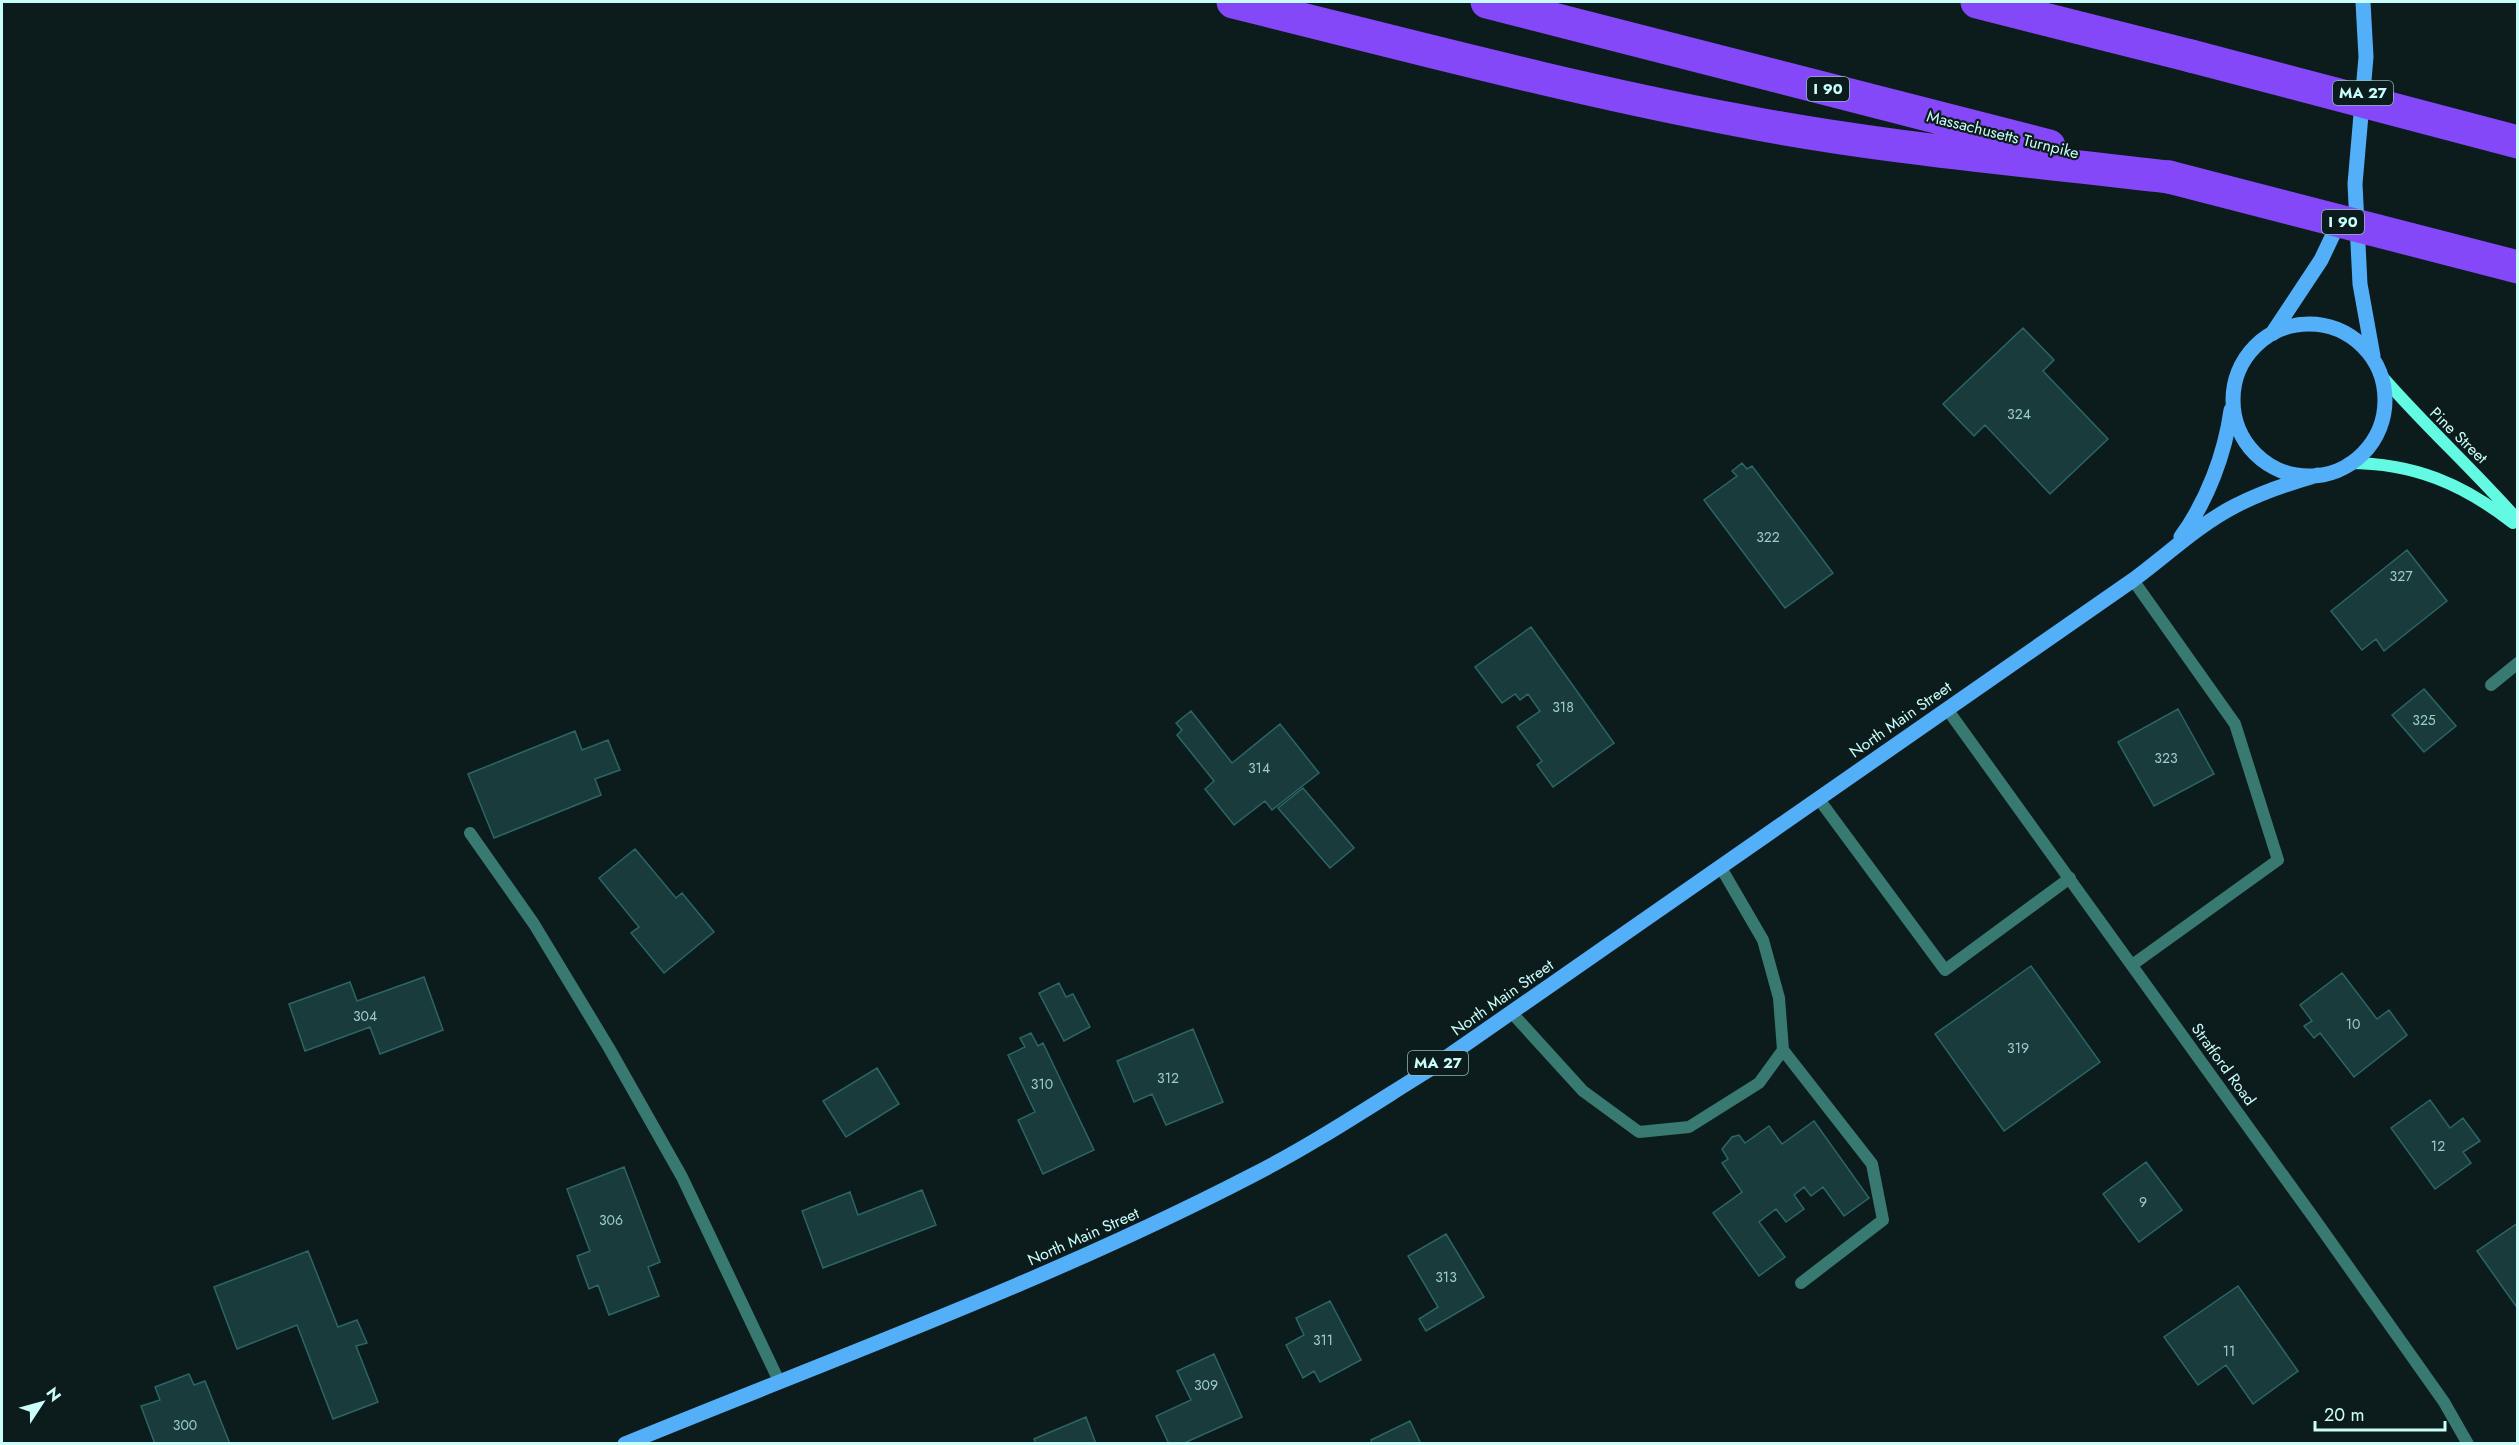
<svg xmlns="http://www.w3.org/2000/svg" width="2519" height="1445" font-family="Jost,sans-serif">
<rect width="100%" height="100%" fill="#0c1c1c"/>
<!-- building -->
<path fill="#193b3c" stroke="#2b6667" stroke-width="1.5" d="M2023 328 2054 360 2043 371 2108 439 2050 494 1985 425 1974 436 1943 404Z
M1742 463 1747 469 1752 466 1833 573 1785 608 1704 500 1737 476 1732 471Z
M2407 550 2447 601 2384 651 2376 639 2362 650 2331 611Z
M1531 627 1614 743 1553 787 1537 765 1542 761 1517 727 1540 711 1528 694 1520 700 1515 694 1502 703 1475 667Z
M2424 689 2456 726 2424 752 2392 715Z
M2178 709 2214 774 2154 806 2118 742Z
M1191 711 1232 763 1280 724 1319 773 1272 810 1265 801 1234 825 1205 789 1214 781 1177 735 1182 730 1176 723Z
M575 731 582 750 608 740 620 770 595 779 601 795 494 838 468 774Z
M1303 788 1354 848 1330 868 1278 808Z
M635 849 676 898 682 893 714 932 664 973 631 933 639 927 599 878Z
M2031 966 2100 1062 2004 1131 1935 1034Z
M2342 973 2377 1019 2389 1010 2407 1035 2354 1077 2320 1033 2314 1038 2304 1026 2312 1021 2300 1005Z
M424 977 443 1030 380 1054 370 1027 305 1051 289 1004 350 982 357 1001Z
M1059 983 1066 997 1073 994 1090 1027 1064 1041 1039 993Z
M1193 1029 1223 1102 1166 1125 1152 1094 1134 1102 1117 1061Z
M1031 1033 1038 1046 1043 1043 1094 1150 1043 1174 1018 1120 1035 1112 1008 1055 1025 1047 1020 1038Z
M877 1068 899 1104 846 1137 823 1101Z
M2430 1100 2450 1128 2463 1118 2480 1141 2463 1152 2471 1163 2435 1189 2391 1128Z
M1814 1121 1869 1198 1844 1216 1823 1187 1811 1196 1804 1187 1794 1195 1804 1209 1786 1222 1776 1209 1759 1222 1785 1257 1759 1276 1713 1213 1742 1192 1722 1163 1728 1159 1722 1149 1732 1137 1739 1135 1745 1143 1769 1126 1782 1144Z
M2146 1162 2182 1210 2139 1242 2103 1194Z
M624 1167 660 1262 648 1267 659 1296 609 1315 598 1285 589 1289 577 1256 590 1251 567 1189Z
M922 1190 936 1225 823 1268 802 1211 850 1192 858 1215Z
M2518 1223V1309L2477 1251Z
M1446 1234 1484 1297 1426 1331 1419 1319 1438 1307 1408 1256Z
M308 1251 338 1327 357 1320 367 1343 356 1346 378 1402 333 1419 297 1325 237 1349 214 1287Z
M2238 1286 2298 1371 2253 1404 2226 1365 2198 1385 2164 1337Z
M1330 1301 1361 1360 1320 1382 1314 1371 1303 1378 1286 1345 1304 1335 1296 1318Z
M1214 1354 1242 1417 1182 1444H1169L1156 1416 1191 1400 1177 1371Z
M189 1374 194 1385 205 1381 230 1444H155L141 1406 160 1400 155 1387Z
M1086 1417 1096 1444H1036L1034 1439Z
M1410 1421 1421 1444H1372L1371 1440Z"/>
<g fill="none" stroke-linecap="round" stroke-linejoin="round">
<!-- lane -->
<path stroke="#387971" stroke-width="12" d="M2491 685 2518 663
M1818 798 1945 970 2070 878
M470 833 534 924 609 1048 682 1177 779 1381
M2132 965 2278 860 2235 724 2133 580
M1511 1012 1583 1091 1639 1132 1689 1127 1759 1083 1783 1050 1779 998 1763 940 1720 866
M1783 1050 1872 1164 1883 1220 1801 1283"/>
<!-- street -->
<path stroke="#387971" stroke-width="12" d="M1947 709 2316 1221 2444 1402 2468 1444"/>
<!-- secondary -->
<path stroke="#63fae3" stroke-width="12" d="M2379 373C2423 424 2473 469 2518 520
M2349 463C2414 463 2463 484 2513 523"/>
<!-- primary -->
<path stroke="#54aff9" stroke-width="15" d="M2363 2 2366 57 2355 184 2360 284 2373 356
M2233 400a76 76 0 1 1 152 0a76 76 0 1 1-152 0Z
M2272 334 2321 260 2341 218
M2181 537C2207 501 2225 454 2231 410
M625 1444C835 1358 1050 1280 1251 1176 1312 1145 1369 1107 1427 1071L2133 580C2167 555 2198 525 2235 506 2262 492 2289 483 2318 475"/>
<!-- highway -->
<path stroke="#8548f9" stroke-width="33" d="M1233 2C1400 43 1567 88 1737 120 1879 148 2025 160 2169 177
M1487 2 2049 146
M1977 2 2191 56"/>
<!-- highway-bridge -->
<path stroke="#8548f9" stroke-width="33" d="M2191 56 2518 142
M2169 177 2518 267"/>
</g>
<g text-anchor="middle" stroke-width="4.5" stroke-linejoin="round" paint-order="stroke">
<!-- number labels -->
<g font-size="14" fill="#9dccca">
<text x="2019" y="419">324</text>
<text x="1768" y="542">322</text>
<text x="2401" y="581">327</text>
<text x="1563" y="712">318</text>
<text x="2424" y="725">325</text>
<text x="2166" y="763">323</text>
<text x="1259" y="773">314</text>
<text x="365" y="1021">304</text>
<text x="2353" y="1029">10</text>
<text x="2018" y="1053">319</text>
<text x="1168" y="1083">312</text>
<text x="1042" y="1089">310</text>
<text x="2438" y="1151">12</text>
<text x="2143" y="1207">9</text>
<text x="611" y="1225">306</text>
<text x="1446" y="1282">313</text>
<text x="1323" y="1345">311</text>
<text x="2229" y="1356">11</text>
<text x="1206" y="1390">309</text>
<text x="185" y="1430">300</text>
</g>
<!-- shield labels -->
<g fill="#0c1c1c" stroke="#90bab7" stroke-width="1.5">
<rect x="1807" y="77" width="42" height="24" rx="4.5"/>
<rect x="2333" y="81" width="60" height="24" rx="4.5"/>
<rect x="2322" y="210" width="42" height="24" rx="4.5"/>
<rect x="1408" y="1051" width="60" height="24" rx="4.5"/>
</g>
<g font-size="15" font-weight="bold" fill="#c9fdfa">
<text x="1828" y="94">I 90</text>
<text x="2363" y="98">MA 27</text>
<text x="2343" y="227">I 90</text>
<text x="1438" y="1068">MA 27</text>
</g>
<!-- street labels -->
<g font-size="16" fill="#c9fdfa" stroke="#0c1c1c">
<text transform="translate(2003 134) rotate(14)" y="6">Massachusetts Turnpike</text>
<text transform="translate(2459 435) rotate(44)" y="6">Pine Street</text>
<text transform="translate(1900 719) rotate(-35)" y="6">North Main Street</text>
<text transform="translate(1502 997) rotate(-35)" y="6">North Main Street</text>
<text transform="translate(2224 1064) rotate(54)" y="6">Stratford Road</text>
<text transform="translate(1083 1236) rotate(-24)" y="6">North Main Street</text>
</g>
</g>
<!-- border -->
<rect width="2519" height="1445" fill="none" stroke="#c9fdfa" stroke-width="6"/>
<!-- north arrow -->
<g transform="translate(42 1403) rotate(54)" stroke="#0c1c1c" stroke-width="4.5" paint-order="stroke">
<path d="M0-4.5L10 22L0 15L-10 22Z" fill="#c9fdfa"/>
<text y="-9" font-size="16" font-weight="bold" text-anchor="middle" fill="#c9fdfa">N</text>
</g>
<!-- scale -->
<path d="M2315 1421v9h130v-9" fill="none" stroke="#c9fdfa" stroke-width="3"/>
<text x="2324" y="1421" font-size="18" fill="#c9fdfa" stroke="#0c1c1c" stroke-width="4.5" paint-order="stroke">20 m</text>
</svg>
